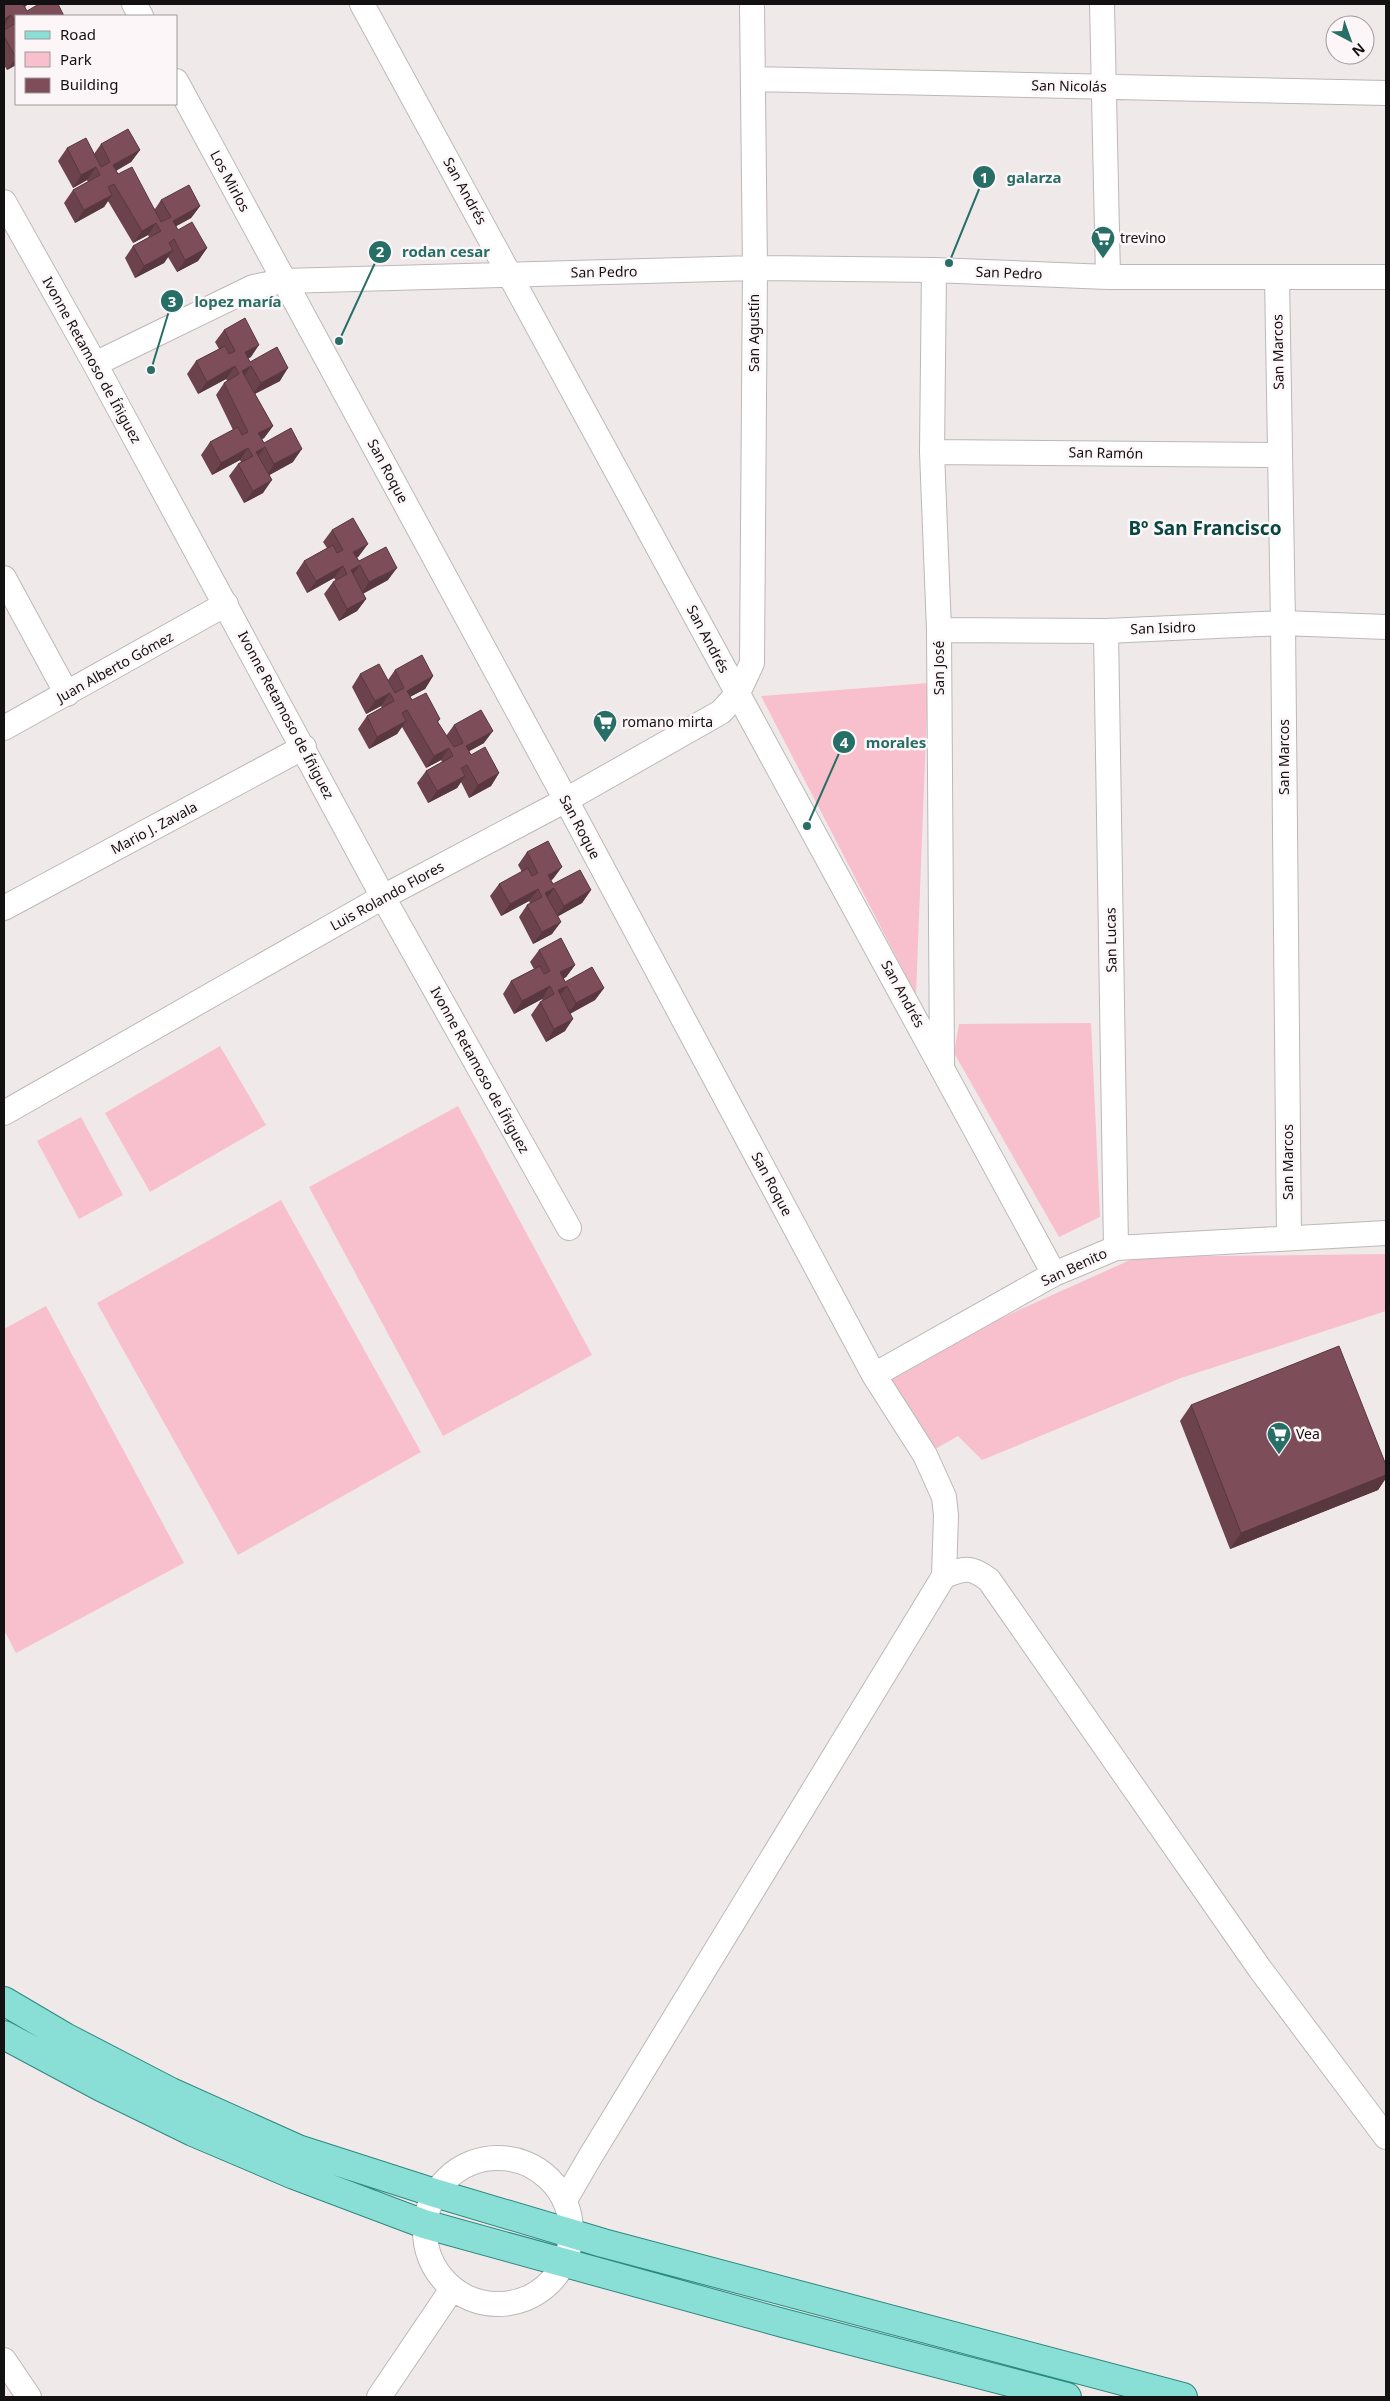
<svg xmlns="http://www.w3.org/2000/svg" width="1390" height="2401" font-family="'Noto Sans',sans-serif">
<rect width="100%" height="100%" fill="#f0e9ea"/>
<!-- green -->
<path fill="#f7c0cc" d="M928 683 916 995 761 696Z
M1091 1023 1100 1217 1059 1237 954 1053 959 1024Z
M220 1046 266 1125 150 1192 105 1113Z
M458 1106 592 1355 443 1436 309 1187Z
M81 1117 123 1195 79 1219 37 1141Z
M281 1200 421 1452 238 1555 97 1303Z
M1386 1254V1311L1181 1378 982 1460 958 1436 925 1455 874 1375 1137 1257Z
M46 1306 184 1563 16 1653 4 1630V1329Z"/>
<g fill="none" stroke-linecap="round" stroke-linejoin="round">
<defs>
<path id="minor" d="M134 4 141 16
M362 4 1054 1274
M1102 4 1108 277
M753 79 1386 93
M176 81 566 800 874 1375 925 1455 944 1497 946 1515 944 1576C965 1568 971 1566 989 1580L1260 1969 1386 2137
M4 202 95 364 383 897 569 1228
M934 270 932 452 939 630 942 1064
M1277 277 1283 623 1289 1238
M95 364 253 287 284 281 755 268 934 270 1108 277H1386
M932 452 1280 455
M4 578 67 694
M939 630 1106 631 1283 623 1386 627
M1106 631 1116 1248
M4 728 226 604
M4 908 304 747
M4 1113 383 897 566 800 721 712 738 693 752 663 755 268 752 4
M874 1375 1054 1274 1116 1248 1386 1233
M425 2231a73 73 0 1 1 146 0a73 73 0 1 1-146 0Z
M565 2200 590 2157 944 1576
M4 2360 29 2397
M379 2397 452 2289"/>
<path id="major" d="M4 2001 65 2037 171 2092 298 2149 435 2193 603 2243 1183 2397
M4 2035 101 2087 193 2132 294 2175 424 2224 783 2323 1067 2397"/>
</defs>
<!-- minor casing -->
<use href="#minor" stroke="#bdb7b8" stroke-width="26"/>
<!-- major casing -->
<use href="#major" stroke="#2d897e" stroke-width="30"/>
<!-- minor -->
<use href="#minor" stroke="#fff" stroke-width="24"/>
<!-- major -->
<use href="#major" stroke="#89dfd5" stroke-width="28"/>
</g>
<!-- wall -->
<path fill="#6c434d" d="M4 4 27 5 25 7 27 11 64 16H16V65L7 70 4 65Z
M101 144 140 150 131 162 116 171 118 174 155 209 161 200 200 206 191 218 176 226 178 230 207 248 198 261 177 272 168 257 164 263 135 278 125 258 133 246 149 237 148 235 133 243 108 201 104 207 75 223 64 203 73 190 88 182 87 180 73 188 58 161 67 148 94 154Z
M224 330 251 357 248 358 250 362 280 381 255 394 273 426 264 438 262 439 264 443 293 462 269 475 263 493 244 503 229 476 238 464 241 462 240 460 212 475 201 455 210 442 233 430 216 395 224 383 227 381 226 379 198 394 187 374 196 361 219 349 215 342Z
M332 530 359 556 357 558 359 561 388 580 363 593 366 599 357 611 339 621 324 594 333 582 336 581 334 578 307 593 296 573 304 561 327 548 323 542Z
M395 670 433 676 425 689 410 697 412 700 440 719 438 722 446 736 454 725 484 743 469 751 471 755 499 773 491 786 469 798 461 782 457 788 428 803 417 783 426 771 442 762 441 760 426 768 402 727 397 734 369 749 358 729 367 716 382 708 381 706 366 714 352 687 360 674 388 680Z
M527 852 553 879 551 880 553 884 591 890 582 903 558 916 552 934 533 944 519 917 527 905 530 903 529 901 501 916 490 896 499 884 522 872 518 865Z
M539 950 575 965 566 977 564 978 565 982 604 988 595 1000 570 1014 565 1031 546 1042 531 1015 540 1002 543 1001 542 999 514 1014 503 994 511 981 534 969 530 962Z
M1191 1405 1386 1475V1478L1378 1490 1230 1549 1180 1421Z"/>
<!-- shaded-wall -->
<path fill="#58373e" d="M20 4H28L27 5 13 13Z
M11 15 4 26V19Z
M16 58V65L7 70Z
M140 150 131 162 104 177 113 165Z
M96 167 87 180 73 188 81 175Z
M112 195 104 207 75 223 84 210Z
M200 206 191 218 164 233 173 221Z
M156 223 148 235 133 243 142 231Z
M207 248 198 261 177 272 185 260Z
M173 250 164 263 135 278 144 266Z
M259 345 251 357 236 365 245 352Z
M235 366 226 379 198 394 207 382Z
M251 366 243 378 242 371Z
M288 368 280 381 252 395 261 383Z
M273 426 264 438 250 446 258 433Z
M265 447 256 459V452Z
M248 448 240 460 212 475 221 463Z
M302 449 293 462 266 477 274 464Z
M272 480 263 493 244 503 253 491Z
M368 544 359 556 345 564 353 552Z
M360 565 351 577V570Z
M343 566 334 578 307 593 316 581Z
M397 568 388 580 361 595 369 582Z
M366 599 357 611 339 621 347 609Z
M433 676 425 689 398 703 407 691Z
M390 693 381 706 366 714 375 701Z
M406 721 397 734 369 749 377 737Z
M493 731 484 743 457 758 466 746Z
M449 748 441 760 426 768 434 756Z
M499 773 491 786 469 798 478 785Z
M465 776 457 788 428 803 437 791Z
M562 867 553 879 539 887 548 875Z
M554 888 546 900 545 893Z
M538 889 529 901 501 916 510 904Z
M591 890 582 903 555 918 564 906Z
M561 922 552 934 533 944 542 932Z
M575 965 566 977 552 985 560 972Z
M550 986 542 999 514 1014 522 1001Z
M567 986 558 998V990Z
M604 988 595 1000 567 1015 576 1003Z
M573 1019 565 1031 546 1042 554 1029Z
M1386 1475V1478L1378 1490 1230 1549 1241 1533Z"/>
<!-- building -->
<path fill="#7d4e59" stroke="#58373e" d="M4 4H23L27 11 39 4H58L64 16H29L28 14 25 16H16V58L4 36V30L16 23 11 15 4 19Z
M128 129 140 150 113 165 118 174 132 167 161 222 171 217 161 200 189 185 200 206 173 221 178 230 192 222 207 248 185 260 174 239 169 243 173 250 144 266 133 246 161 231 156 223 142 231 114 184 108 187 112 195 84 210 73 190 100 175 96 167 81 175 67 148 86 138 101 167 110 162 101 144Z
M245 318 259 345 245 352 250 362 277 347 288 368 261 383 251 366 242 371 273 426 258 433 264 443 291 428 302 449 274 464 265 447 256 452 272 480 253 491 238 464 253 456 248 448 221 463 210 442 238 427 242 435 248 432 224 383 239 374 235 366 207 382 196 361 225 346 229 354 235 351 224 330Z
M353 518 368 544 353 552 359 561 386 547 397 568 369 582 360 565 351 570 366 599 347 609 333 582 347 574 343 566 316 581 304 561 333 545 337 553 343 550 332 530Z
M422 655 433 676 407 691 412 700 426 693 440 719 437 721 454 747 463 743 454 725 481 710 493 731 466 746 471 755 485 747 499 773 478 785 467 765 461 768 465 776 437 791 426 771 453 756 449 748 434 756 407 710 402 713 406 721 377 737 367 716 394 701 390 693 375 701 360 674 379 664 395 693 404 688 395 670Z
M548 841 562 867 548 875 553 884 580 870 591 890 564 906 554 888 545 893 561 922 542 932 527 905 542 897 538 889 510 904 499 884 528 868 532 876 538 873 527 852Z
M561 938 575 965 560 972 565 982 592 967 604 988 576 1003 567 986 558 990 573 1019 554 1029 540 1002 554 994 550 986 522 1001 511 981 540 966 544 974 550 971 539 950Z
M1339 1346 1386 1465V1475L1241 1533 1191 1405Z"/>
<!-- icons -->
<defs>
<symbol id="supermarket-pin" viewBox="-11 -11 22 30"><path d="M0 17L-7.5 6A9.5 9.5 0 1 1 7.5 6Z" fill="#276f66" stroke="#fdf6f8"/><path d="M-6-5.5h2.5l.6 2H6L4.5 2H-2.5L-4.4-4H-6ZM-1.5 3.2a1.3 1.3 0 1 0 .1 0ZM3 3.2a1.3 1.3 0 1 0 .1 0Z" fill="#fff"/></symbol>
</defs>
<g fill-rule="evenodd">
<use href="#supermarket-pin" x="1089" y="224" width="28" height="38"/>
<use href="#supermarket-pin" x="591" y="708" width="28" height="38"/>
<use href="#supermarket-pin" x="1265" y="1420" width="28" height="38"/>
</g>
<g text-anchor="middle" stroke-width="5" stroke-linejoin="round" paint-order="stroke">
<!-- street labels -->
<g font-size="14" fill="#131111" stroke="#fdf6f8">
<text transform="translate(1069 86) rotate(1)" y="5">San Nicolás</text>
<text transform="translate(230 181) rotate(62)" y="5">Los Mirlos</text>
<text transform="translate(465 191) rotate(61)" y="5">San Andrés</text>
<text transform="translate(604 272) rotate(-1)" y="5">San Pedro</text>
<text transform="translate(1009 273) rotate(2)" y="5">San Pedro</text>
<text transform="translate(754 333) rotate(-90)" y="5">San Agustín</text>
<text transform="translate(1278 352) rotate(-91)" y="5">San Marcos</text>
<text transform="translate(92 360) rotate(61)" y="5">Ivonne Retamoso de Íñiguez</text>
<text transform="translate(1106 453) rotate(1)" y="5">San Ramón</text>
<text transform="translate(388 471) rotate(62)" y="5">San Roque</text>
<text transform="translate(1163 628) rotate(-2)" y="5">San Isidro</text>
<text transform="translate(708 639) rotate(62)" y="5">San Andrés</text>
<text transform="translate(115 667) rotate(-29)" y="5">Juan Alberto Gómez</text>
<text transform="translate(939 668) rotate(-90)" y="5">San José</text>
<text transform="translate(286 715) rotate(62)" y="5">Ivonne Retamoso de Íñiguez</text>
<text transform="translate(1284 757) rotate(-90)" y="5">San Marcos</text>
<text transform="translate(580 827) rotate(62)" y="5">San Roque</text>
<text transform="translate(154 828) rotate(-28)" y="5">Mario J. Zavala</text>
<text transform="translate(387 896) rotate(-29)" y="5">Luis Rolando Flores</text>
<text transform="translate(1111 940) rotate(-91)" y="5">San Lucas</text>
<text transform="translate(903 994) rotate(61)" y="5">San Andrés</text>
<text transform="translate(480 1070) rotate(61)" y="5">Ivonne Retamoso de Íñiguez</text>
<text transform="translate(1288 1162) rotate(-90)" y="5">San Marcos</text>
<text transform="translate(772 1184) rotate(62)" y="5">San Roque</text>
<text transform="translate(1074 1267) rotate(-25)" y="5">San Benito</text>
</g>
<!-- poi labels -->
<g font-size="14" fill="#131111" stroke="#fdf6f8" text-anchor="start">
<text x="1120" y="243">trevino</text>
<text x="622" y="727">romano mirta</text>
<text x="1296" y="1439">Vea</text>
</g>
<!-- district labels -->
<g font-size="19" font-weight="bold" fill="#084741" stroke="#fdf6f8">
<text x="1205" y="535">Bº San Francisco</text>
</g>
</g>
<!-- callouts -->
<path fill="none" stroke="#276f66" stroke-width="2" d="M949 263L984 177M339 341L380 252M151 370L172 301M807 826L844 742"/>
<g fill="#276f66" stroke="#fdf6f8" stroke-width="2">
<circle cx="949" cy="263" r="5"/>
<circle cx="339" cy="341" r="5"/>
<circle cx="151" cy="370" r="5"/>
<circle cx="807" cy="826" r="5"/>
<circle cx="984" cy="177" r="12"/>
<circle cx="380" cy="252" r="12"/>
<circle cx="172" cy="301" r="12"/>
<circle cx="844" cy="742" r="12"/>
</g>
<g font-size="15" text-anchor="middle" font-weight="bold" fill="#fff">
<text x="984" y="183">1</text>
<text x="380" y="257">2</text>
<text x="172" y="307">3</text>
<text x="844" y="748">4</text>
</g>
<g font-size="15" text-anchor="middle" font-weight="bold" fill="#276f66" stroke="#fdf6f8" stroke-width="5" stroke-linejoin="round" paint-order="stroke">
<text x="1034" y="183">galarza</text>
<text x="446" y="257">rodan cesar</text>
<text x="238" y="307">lopez maría</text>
<text x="896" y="748">morales</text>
</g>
<!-- border -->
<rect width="1390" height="2401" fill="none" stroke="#131111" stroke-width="10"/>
<!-- legend -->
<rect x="15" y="15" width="162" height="90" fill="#fdf6f8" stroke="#9f9a9c"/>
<rect x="25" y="31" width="25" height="8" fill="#89dfd5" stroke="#9f9a9c"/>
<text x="60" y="40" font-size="15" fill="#131111">Road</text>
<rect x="25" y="52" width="25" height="15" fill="#f7c0cc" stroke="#9f9a9c"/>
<text x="60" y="65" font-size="15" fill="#131111">Park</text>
<rect x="25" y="78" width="25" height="15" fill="#7d4e59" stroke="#9f9a9c"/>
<text x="60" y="90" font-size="15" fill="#131111">Building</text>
<!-- north arrow -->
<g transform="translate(1350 40) rotate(139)"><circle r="24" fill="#fdf6f8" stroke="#9f9a9c"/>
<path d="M0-4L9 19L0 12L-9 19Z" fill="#276f66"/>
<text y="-8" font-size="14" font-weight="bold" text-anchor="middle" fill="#131111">N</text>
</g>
</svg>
